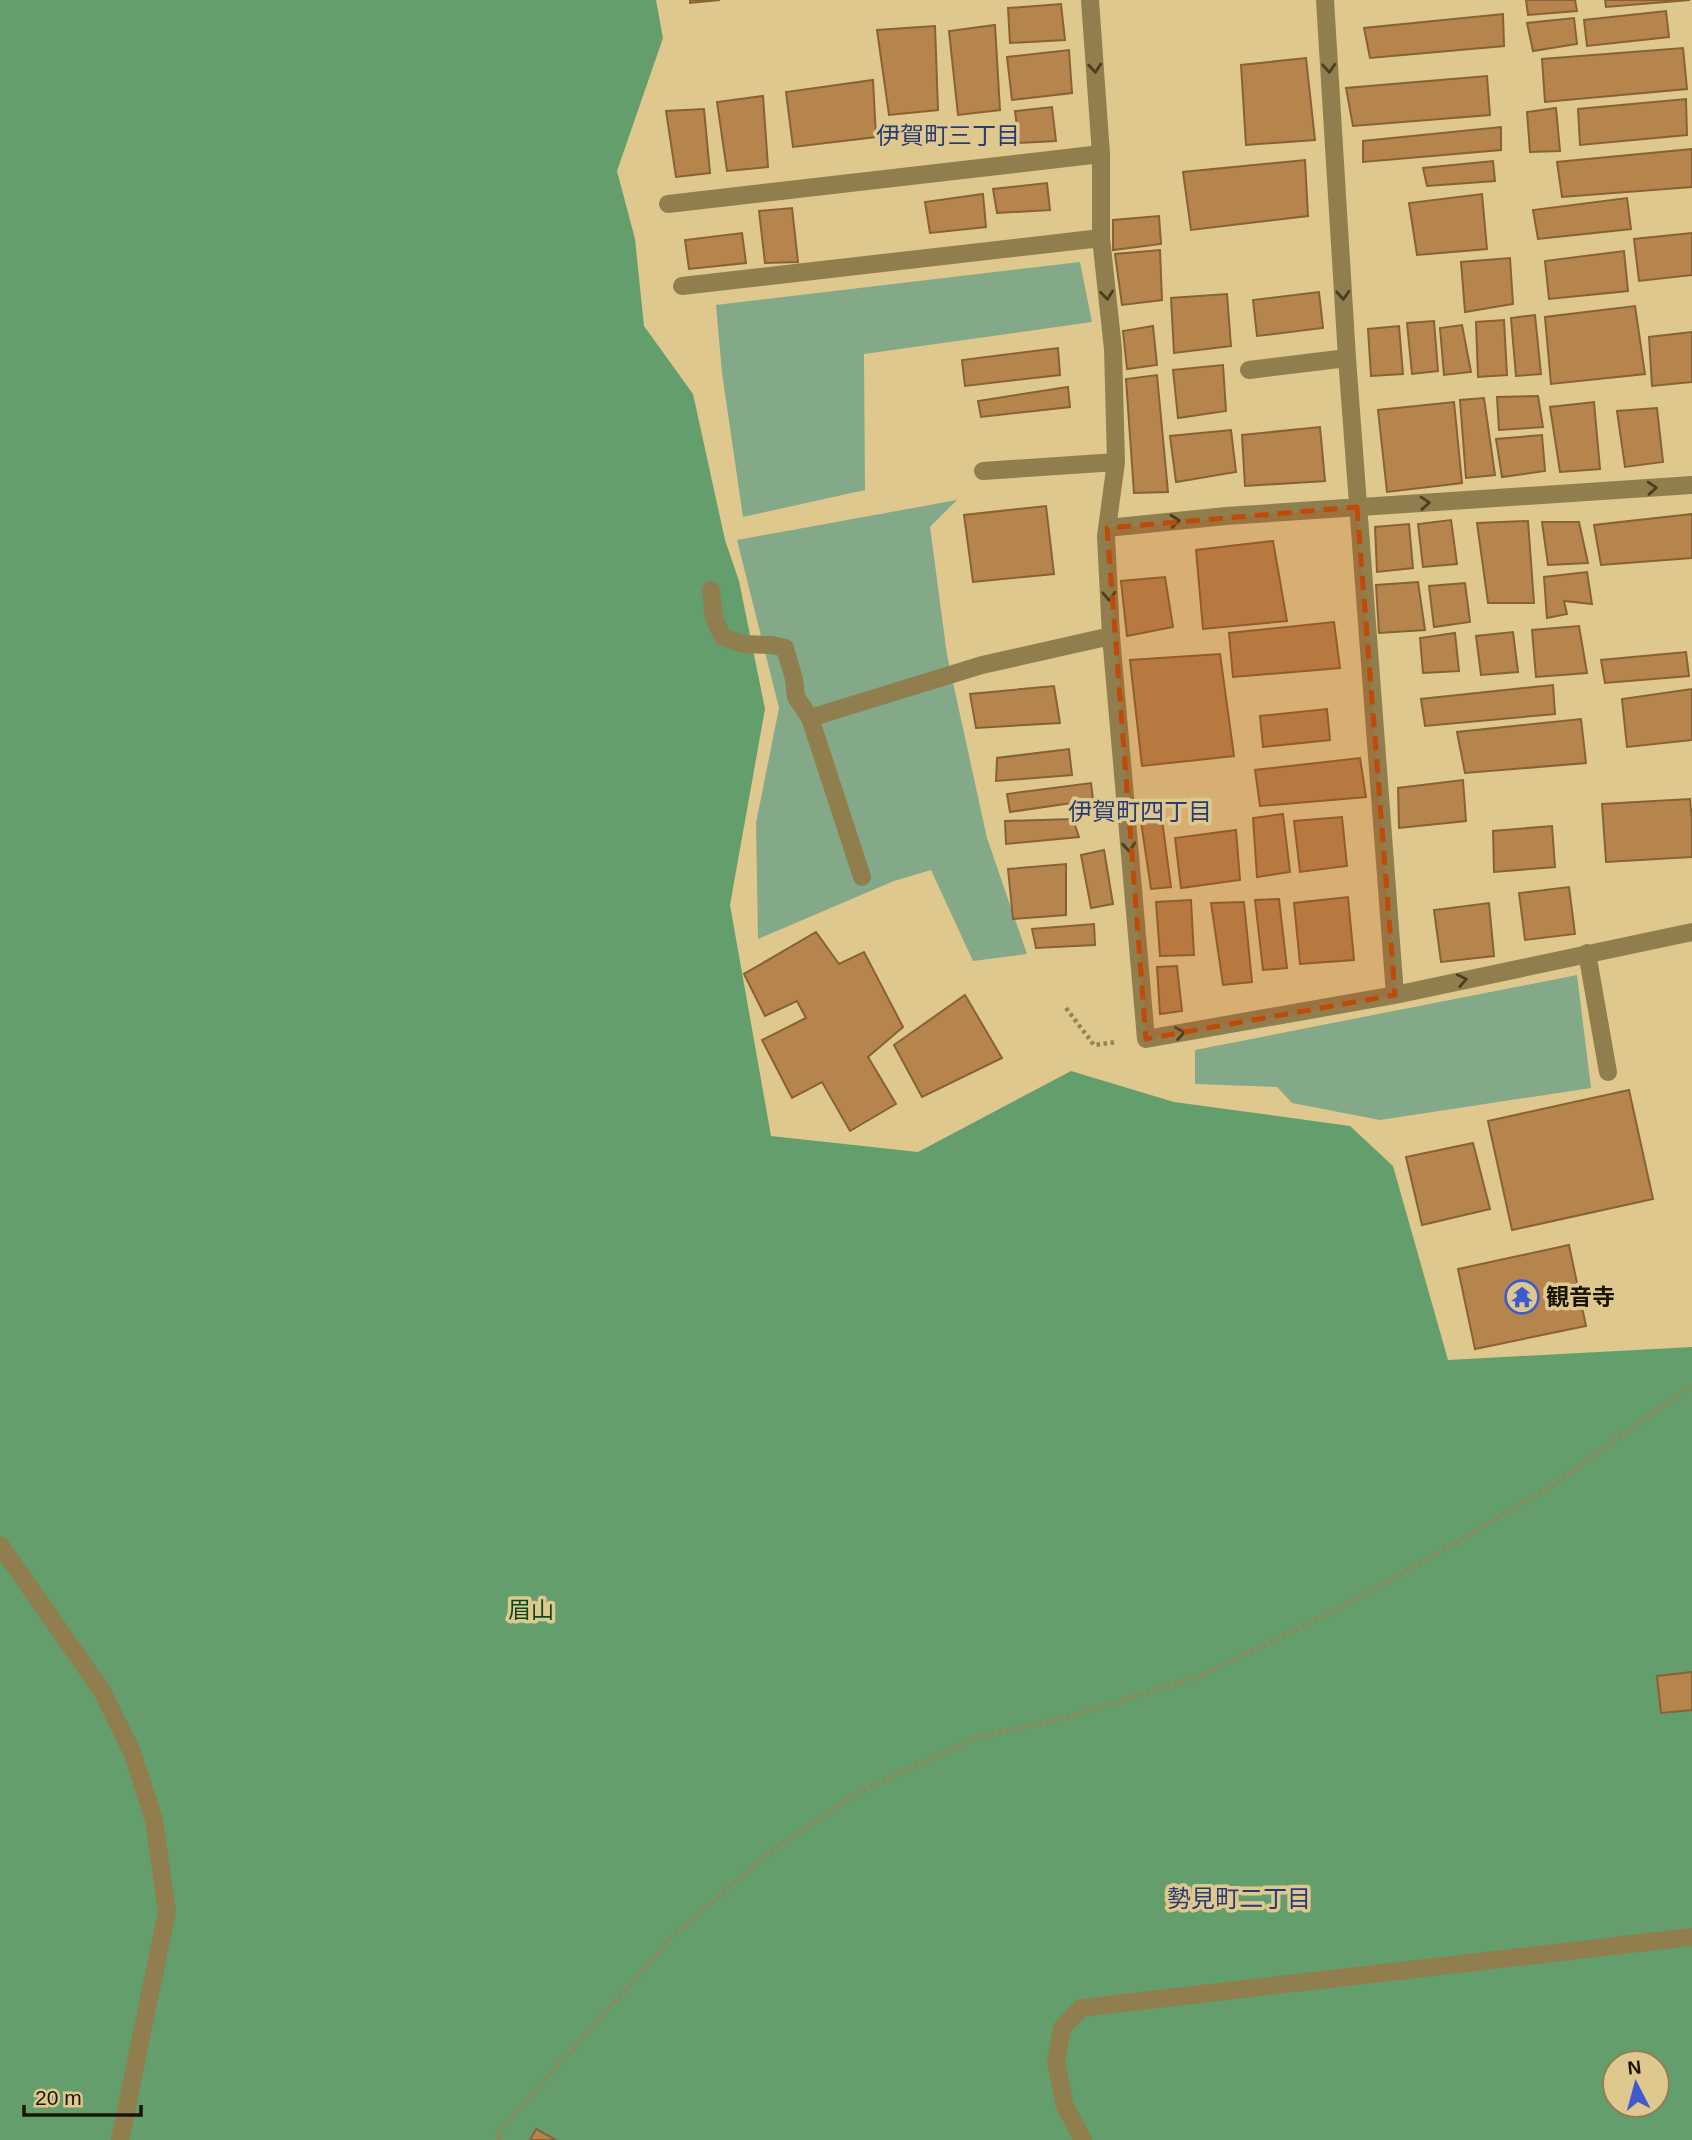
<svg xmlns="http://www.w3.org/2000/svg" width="1692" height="2140" font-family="Arial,'Noto Sans JP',sans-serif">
<rect width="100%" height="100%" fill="#dfc88e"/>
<!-- green -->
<path fill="#84a989" d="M1080 262 1092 322 864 354 865 490 743 517 722 373 716 305Z
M957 500 930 527 947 655 987 838 1027 954 973 961 931 870 894 881 758 939 756 823 779 708 737 540Z
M1577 975 1591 1088 1380 1120 1292 1103 1277 1087 1195 1084V1050Z"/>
<!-- forest -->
<path fill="#649e6d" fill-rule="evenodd" d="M0 0H656L663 38 617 171 635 239 644 326 693 394 725 540 739 581 765 709 730 905 771 1136 918 1152 1071 1071 1174 1102 1350 1126 1393 1166 1448 1360 1692 1347V2140H0ZM1615 2063H1657V2105H1615Z"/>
<!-- building -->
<path fill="#b6854d" stroke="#886135" stroke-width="2" d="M690 0H720L690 3Z
M1526 0H1575L1577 11 1528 15Z
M1605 0H1690L1606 7Z
M1061 4 1065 40 1010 43 1008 8Z
M1666 11 1669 37 1587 46 1584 20Z
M1503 14 1504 46 1370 58 1364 28Z
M1574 18 1577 44 1533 51 1527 23Z
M995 25 1000 110 958 115 949 31Z
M935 26 938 110 889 115 877 30Z
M1683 48 1687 89 1545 102 1542 59Z
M1069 50 1072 93 1012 100 1007 57Z
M1306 58 1315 140 1246 145 1241 65Z
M1487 76 1490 115 1353 126 1346 88Z
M873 80 876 137 793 147 786 92Z
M763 96 768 167 727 171 717 102Z
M1686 99 1687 135 1580 145 1578 109Z
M1052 107 1056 141 1019 143 1015 111Z
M1556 108 1560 151 1530 152 1527 112Z
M704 109 710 173 676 177 666 111Z
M1501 127V150L1363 162V141Z
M1692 149V187L1562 197 1557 162Z
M1305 160 1308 216 1191 230 1183 172Z
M1493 161 1495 181 1427 186 1423 168Z
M1047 183 1050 210 997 213 993 189Z
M983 194 986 227 930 233 925 202Z
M1482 194 1487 249 1417 255 1409 203Z
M1627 198 1631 229 1538 239 1533 210Z
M792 208 798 262 765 263 759 211Z
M1159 216 1161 244 1113 250V220Z
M742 233 746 263 689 269 685 240Z
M1692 233V275L1639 281 1634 239Z
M1160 250 1162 300 1122 305 1115 254Z
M1624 251 1628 291 1549 299 1545 261Z
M1510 258 1513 304 1465 312 1461 262Z
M1319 292 1323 328 1257 336 1253 300Z
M1227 294 1231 346 1174 353 1171 298Z
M1635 306 1645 374 1551 384 1545 317Z
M1535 315 1541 374 1516 376 1511 318Z
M1504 320 1507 375 1478 377 1476 322Z
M1434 321 1438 371 1412 374 1407 323Z
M1462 325 1471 372 1444 375 1440 328Z
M1153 326 1157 365 1127 369 1123 331Z
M1399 326 1403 374 1371 376 1368 329Z
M1692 332V382L1652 386 1649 337Z
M1058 348 1060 375 965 386 962 360Z
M1223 365 1226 411 1178 418 1173 370Z
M1157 375 1168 492 1134 493 1126 379Z
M1068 387 1070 407 981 417 978 401Z
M1538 396 1543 427 1499 430 1497 397Z
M1484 398 1495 475 1466 478 1460 400Z
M1454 402 1462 483 1387 492 1378 410Z
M1594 402 1600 469 1560 472 1550 407Z
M1657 408 1663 462 1625 467 1617 411Z
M1320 427 1325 481 1245 486 1242 435Z
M1231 430 1236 472 1176 482 1170 436Z
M1542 435 1545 471 1502 477 1496 439Z
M1046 506 1054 574 973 582 964 515Z
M1692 514V558L1601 565 1594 525Z
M1451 520 1457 564 1423 567 1418 524Z
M1528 521 1534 603H1488L1477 523Z
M1542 522H1579L1588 563 1548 565Z
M1409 524 1413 568 1377 572 1375 527Z
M1273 541 1287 621 1203 629 1196 550Z
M1587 572 1592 604 1564 601 1567 614 1547 618 1544 577Z
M1165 577 1173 627 1127 636 1121 581Z
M1418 582 1425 630 1379 633 1376 585Z
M1465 583 1470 622 1434 627 1429 586Z
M1334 622 1340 668 1233 677 1229 633Z
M1579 626 1587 673 1536 677 1532 630Z
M1513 632 1518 672 1481 675 1476 636Z
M1455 633 1459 671 1423 673 1420 638Z
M1686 652 1689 676 1605 683 1601 660Z
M1220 654 1234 756 1142 766 1130 660Z
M1553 685 1555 714 1425 726 1421 699Z
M1054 686 1060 723 976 728 970 694Z
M1692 689V740L1627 747 1622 699Z
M1327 709 1330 740 1263 747 1260 716Z
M1581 719 1586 763 1465 773 1457 732Z
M1069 749 1072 775 996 781 997 758Z
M1360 758 1366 797 1260 806 1255 770Z
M1463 780 1466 821 1399 828 1398 788Z
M1091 783 1093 800 1010 812 1007 794Z
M1690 799 1692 821V857L1606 862 1602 804Z
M1283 814 1290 872 1257 877 1253 818Z
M1342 817 1347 866 1300 872 1294 821Z
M1073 819 1079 837 1006 844 1005 821Z
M1162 820 1171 887 1151 889 1141 822Z
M1552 826 1555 867 1494 872 1493 831Z
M1236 830 1240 880 1181 888 1175 838Z
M1104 850 1113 904 1091 908 1081 855Z
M1066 864V915L1013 919 1008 869Z
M1569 887 1575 934 1525 940 1519 893Z
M1348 897 1354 960 1300 964 1294 903Z
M1279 899 1287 968 1263 970 1255 900Z
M1191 900 1194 955 1160 956 1156 902Z
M1244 902 1252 982 1223 985 1211 903Z
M1489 903 1494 956 1441 962 1434 910Z
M1094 924 1095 945 1036 948 1032 929Z
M816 932 839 964 864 952 903 1027 868 1057 896 1104 850 1131 822 1082 792 1098 762 1040 806 1018 797 1001 765 1016 744 974Z
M1177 966 1182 1011 1160 1014 1157 967Z
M965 995 1002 1058 922 1097 894 1045Z
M1629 1090 1653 1199 1512 1230 1488 1121Z
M1473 1143 1490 1209 1422 1225 1406 1157Z
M1569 1245 1586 1326 1475 1349 1458 1269Z
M1692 1672V1710L1661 1713 1657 1676Z
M536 2129 556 2140H530Z"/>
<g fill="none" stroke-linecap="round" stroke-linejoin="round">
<!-- path -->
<path stroke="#958458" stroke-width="4.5" stroke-dasharray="3.5 3.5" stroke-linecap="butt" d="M1066 1008 1094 1045 1117 1042
M499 2140 498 2133 673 1936 765 1856 855 1794 978 1737 1069 1717 1197 1677 1325 1616 1426 1560 1548 1488 1692 1385"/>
<!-- lane -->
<path stroke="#917e4e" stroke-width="18" d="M1249 370 1347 358
M711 590 714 618 723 637 743 644 772 645 785 648 794 679 796 697 810 718
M1587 953 1608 1072"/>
<!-- street -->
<path stroke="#917e4e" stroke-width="18" d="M1090 0 1101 154V238L1113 349 1116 462 1106 536 1111 636 1146 1039 1395 995 1692 932
M1325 0 1347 358 1395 995
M668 204 1101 154
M682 286 1101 238
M983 471 1116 462
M1107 528 1226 516 1692 485
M862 877 810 718 982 665 1111 636
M0 1545 102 1691 132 1752 154 1820 167 1911 120 2140
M1083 2140 1065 2106 1056 2062 1062 2028 1081 2008 1692 1937"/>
</g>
<!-- one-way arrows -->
<defs><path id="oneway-chevron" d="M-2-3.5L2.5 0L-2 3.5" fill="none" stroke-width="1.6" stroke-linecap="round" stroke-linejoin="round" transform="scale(1.75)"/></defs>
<g stroke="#4b3e1f">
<use href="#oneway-chevron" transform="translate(1095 68) rotate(86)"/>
<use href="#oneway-chevron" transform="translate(1329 68) rotate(87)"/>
<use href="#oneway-chevron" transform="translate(1107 295) rotate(84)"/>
<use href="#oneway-chevron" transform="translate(1343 295) rotate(87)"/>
<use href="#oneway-chevron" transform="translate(1652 488) rotate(-4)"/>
<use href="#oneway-chevron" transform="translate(1425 503) rotate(-4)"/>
<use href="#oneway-chevron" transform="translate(1175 521) rotate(-6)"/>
<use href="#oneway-chevron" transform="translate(1109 596) rotate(87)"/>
<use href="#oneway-chevron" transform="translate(1129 847) rotate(85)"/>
<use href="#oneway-chevron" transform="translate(1462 980) rotate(-12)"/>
<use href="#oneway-chevron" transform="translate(1180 1033) rotate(-10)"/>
</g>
<!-- marked area -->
<path fill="#bf4b0a" fill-opacity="0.2" stroke="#bf4b0a" stroke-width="5" stroke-dasharray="14 9" stroke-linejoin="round" d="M1357 507 1395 995 1146 1039 1107 528Z"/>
<!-- icons -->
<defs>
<symbol id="temple-ring" viewBox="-11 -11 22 22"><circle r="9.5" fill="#dfc88e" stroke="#3d5bcd" stroke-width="1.5"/><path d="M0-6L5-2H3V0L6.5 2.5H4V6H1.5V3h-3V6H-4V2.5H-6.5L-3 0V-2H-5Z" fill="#3d5bcd"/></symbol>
</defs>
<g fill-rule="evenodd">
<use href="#temple-ring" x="1503" y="1278" width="38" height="38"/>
</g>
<g text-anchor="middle" stroke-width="7" stroke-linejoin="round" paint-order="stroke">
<!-- poi labels -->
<g font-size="23" font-weight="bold" fill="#1c1400" stroke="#dfc88e" text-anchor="start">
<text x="1546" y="1305">観音寺</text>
</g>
<!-- park labels -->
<g font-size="23" fill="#084c1d" stroke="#dfc88e">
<text x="531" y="1618">眉山</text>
</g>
<!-- neighbourhood labels -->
<g font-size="24" fill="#293b74" stroke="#dfc88e">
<text x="948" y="144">伊賀町三丁目</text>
<text x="1140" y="820">伊賀町四丁目</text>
<text x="1239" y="1907">勢見町二丁目</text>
</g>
</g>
<!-- north arrow -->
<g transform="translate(1636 2084) rotate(354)"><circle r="33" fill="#dfc88e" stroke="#918055" stroke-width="2"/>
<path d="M0-5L12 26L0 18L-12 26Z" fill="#3d5bcd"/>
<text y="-10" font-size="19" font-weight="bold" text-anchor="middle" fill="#1c1400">N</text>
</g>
<!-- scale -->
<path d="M24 2105v10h117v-10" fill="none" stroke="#1c1400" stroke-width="3.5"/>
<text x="35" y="2105" font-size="21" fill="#1c1400" stroke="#dfc88e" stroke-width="5" paint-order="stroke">20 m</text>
</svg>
